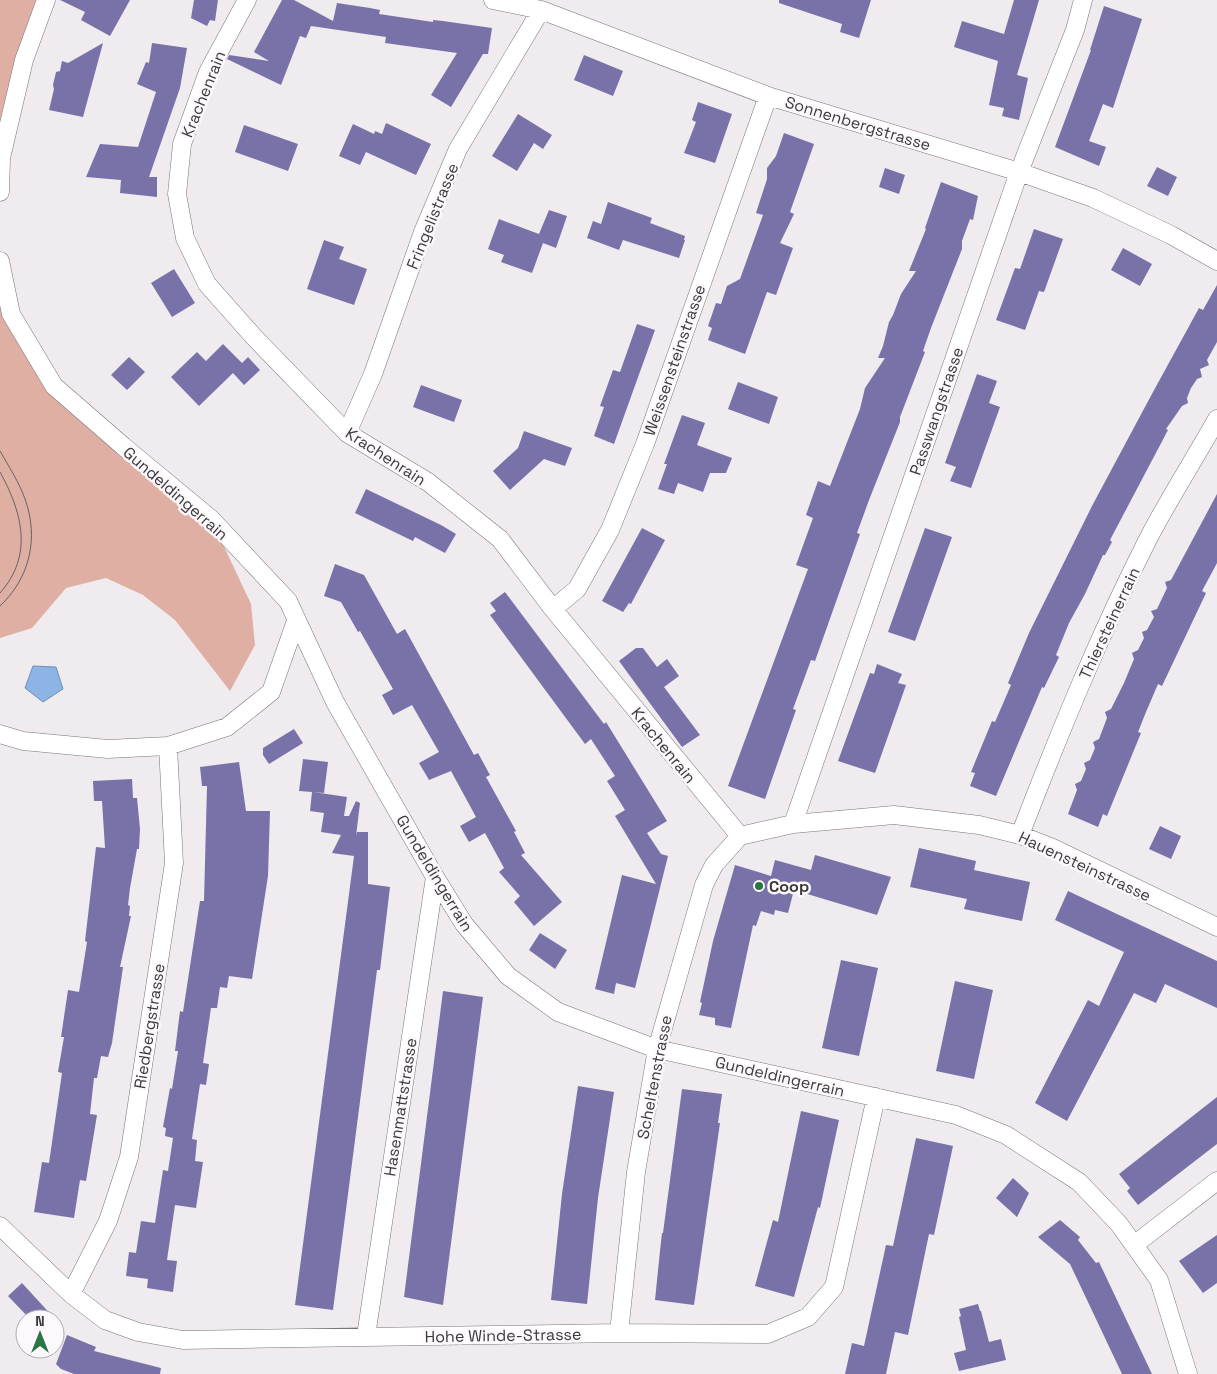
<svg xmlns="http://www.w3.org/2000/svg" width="1217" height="1374" font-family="'Space Grotesk',sans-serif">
<rect width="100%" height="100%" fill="#efebef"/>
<!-- green -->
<path fill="#dfafa4" d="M0 0H46L0 192Z
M0 261 11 314 54 386 211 519 251 604 255 645 230 691 175 620 143 595 106 578 66 588 32 628 0 638Z"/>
<!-- water -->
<path fill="#8cb4e5" stroke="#748fb2" d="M33 666 56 667 63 689 43 702 25 688Z"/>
<!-- building -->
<path fill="#7972a9" d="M60 0H130L110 36 81 20 85 12Z
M194 0H218L215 21 210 20 207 26 191 18Z
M282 0H294L333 21 337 3 370 8 380 10 379 14 433 22V20L443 21 492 28 488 54H483L451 107 431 95 457 53 385 43 386 37 311 26 306 38 300 36 281 85 227 59 229 55 269 61 254 52Z
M779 0H871L859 38 840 32 842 24 779 3Z
M1014 0H1039L1017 75 1028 78 1019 120 1002 116 1004 108 989 105 998 61 954 47 962 21 1004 34Z
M1104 6 1142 19 1113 108 1103 104 1089 141 1106 147 1099 166 1055 147 1091 50H1090Z
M103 43 83 117 49 110 54 89 53 85 56 72 60 71 62 61 68 63Z
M152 43 187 48 180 88 149 177H157V197L120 193 121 180 86 177 100 144 138 147 156 92 137 84 146 62 149 63Z
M584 55 623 71 613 96 574 80Z
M698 102 732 114 715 163 684 153 696 122 692 120Z
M518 114 552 135 543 149 534 143 517 171 492 156Z
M386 123 431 144 416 175 366 152 360 165 339 156 353 124 374 134 375 131 382 134Z
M244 125 298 144 288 171 235 152Z
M784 133 814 144 790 212 794 214 780 243 793 248 776 295 767 292 745 354 708 340 712 328 708 326 716 303 721 304 727 286 740 279 763 215 756 213 767 179V168L776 156Z
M1157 167 1177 177 1168 196 1147 186Z
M885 168 905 175 899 194 879 187Z
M941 182 978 196 973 220 970 219 962 241V249L931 328 923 351 925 352 900 417V422L869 500 857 533 860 534 815 661 811 660 793 709 796 710 765 799 728 786 808 569 796 565 813 518 806 515 818 481 830 486 860 409 865 388 885 358H878L883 346 889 322 893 315 901 294 916 271H909L926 229 925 228Z
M608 202 652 218 650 223 685 236 684 240H685L679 258 623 240 619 250 587 238 593 221 601 224Z
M549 210 567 216 556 248 543 243 532 273 501 262 504 255 488 249 499 219 539 234Z
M1034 229 1063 239 1044 292 1039 291 1025 330 996 320 1015 268 1020 269Z
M324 240 344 247 339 259 367 269 354 305 307 289Z
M1123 248 1152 264 1140 286 1111 270Z
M174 269 195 303 172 317 151 283Z
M1217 285V342L1207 360 1209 365 1200 369 1202 377 1197 379 1191 388 1187 398 1188 403 1182 406 1166 429 1168 430 1110 540 1112 542 1105 555H1103L1085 594 1069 623 1056 655 1059 657 1044 688 1042 687 996 796 970 786 975 773 971 772 992 721 995 722 1011 685 1008 683 1029 633 1092 506 1153 392 1199 308 1203 310Z
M637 324 655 330 614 444 594 436 604 407 600 406 613 370 620 372Z
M223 344 242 363 248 357 260 370 244 385 233 373 199 406 171 377 197 352 206 361Z
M129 357 145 372 127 390 111 375Z
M977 374 997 381 989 403 1000 407 971 488 950 481 956 467 945 463Z
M738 382 778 397 769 424 728 409Z
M421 385 462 400 454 422 413 407Z
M682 415 705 423 697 445 732 458 726 473H710L703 492 678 483 674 494 658 489 667 464H664Z
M524 431 572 448 565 466 544 459 510 490 493 471 518 448Z
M366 489 441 525 456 534 445 553 415 537 413 541 355 513Z
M1217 494V563L1202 591 1206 593 1162 686 1158 684 1146 712 1138 732 1141 733 1107 816 1103 814 1098 827 1068 814 1077 790 1075 784 1081 781 1086 769 1084 763 1090 760 1095 748 1093 742 1099 739 1107 718 1105 712 1111 709 1124 683 1134 659 1132 653 1138 650 1144 638 1142 632 1147 630 1154 617 1151 611 1157 609 1167 588 1165 582 1171 580Z
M642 528 665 540 631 604 629 603 623 612 602 601Z
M925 528 952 537 915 641 888 632Z
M335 564 364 575 397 634 405 629 474 755 478 753 490 775 486 777 516 831 514 832 525 853 521 855 562 902 534 926 514 902 520 896 499 872 504 868 485 833 469 842 460 826 476 817 451 771 429 780 419 763 439 752 412 705 393 715 382 695 393 689 360 631 358 632 341 602 324 596Z
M505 592 604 724 606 722 667 821 647 833 661 854 668 856 635 988 616 983 614 994 595 989 622 875 656 884 615 816 625 810 607 781 615 776 591 739 585 744 490 615 496 611 490 603Z
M636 648H643L657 667 667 659 679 676 664 687 700 735 682 747 619 661Z
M877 664 902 674 898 683 906 685 875 773 838 761 870 673 874 674Z
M294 729 303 743 269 764 263 755V748Z
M303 759 328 762 324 793 313 792 347 797 344 816H349L356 801 360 803 356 836 357 832H368V884L390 887 380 970H377L333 1310 295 1305 354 856 332 853 341 835 321 832 324 813 310 811 312 792 299 791Z
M239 762 246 811H270L268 876 252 979 229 976 227 988 220 987 217 1008H211L203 1063 209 1064 206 1085 200 1084 192 1139 197 1140 195 1161 203 1162 196 1208 175 1205 167 1260 177 1261 173 1292 147 1288 148 1279 126 1276 129 1252 136 1253 141 1221 155 1223 163 1170 168 1171 173 1138 165 1136 166 1128 163 1127 170 1088 172 1089 178 1051H175L180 1011 183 1012 200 901H204L207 786H202L200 767Z
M132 779 133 798H137L140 829 139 849H137L130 888 128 905 130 906 129 916H131L120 967H123L112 1043 108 1057 101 1056 97 1078H94L90 1114 97 1115 86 1181 80 1180 74 1218 34 1212 42 1162 49 1163 62 1073 58 1072 64 1037H61L68 990 79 992 87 942 85 941 96 847 105 848 102 801H94L93 781Z
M1160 826 1181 836 1171 859 1149 849Z
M919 848 976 861 974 870 1030 882 1022 921 964 909 967 899 910 887Z
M815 855 891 877 877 915 794 890 788 913 775 910 774 915 761 911 756 926 753 925 731 1028 715 1025V1018L699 1015 702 1003 700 1002 713 941 735 865 771 876 775 860 811 870Z
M1068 891 1217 961V1008L1165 984 1156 1003 1134 993 1067 1121 1035 1103 1088 1000 1099 1006 1124 952 1055 920Z
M540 933 567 950 555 969 529 950Z
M841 960 878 968 859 1056 822 1048Z
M955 981 993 990 974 1079 936 1071Z
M443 991 483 997 443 1305 404 1297Z
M578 1086 614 1092 598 1198 587 1304 551 1300 562 1194Z
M682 1089 722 1094 718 1123H720L694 1305 655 1300 660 1251 662 1233H663Z
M1217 1097V1144L1138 1205 1127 1191 1130 1188 1119 1174Z
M801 1111 839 1120 820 1208 818 1207 794 1297 755 1286 773 1220 778 1222Z
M916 1138 953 1146 934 1235 929 1234 908 1335 895 1332 886 1374H845L852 1343 864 1346 886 1245 893 1246Z
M1013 1178 1029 1193 1017 1217 996 1198Z
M1060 1220 1080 1237 1078 1240 1096 1263 1099 1262 1152 1374H1122L1070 1264 1038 1237Z
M1217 1235V1283L1203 1293 1179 1261Z
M22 1283 55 1319H30L8 1296Z
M978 1304 980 1311H981L989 1342 1001 1339 1006 1360 959 1371 954 1353 966 1350 959 1317 961 1316 959 1309Z
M67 1335 96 1347 94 1351 161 1368 160 1374H74L61 1369 56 1364Z"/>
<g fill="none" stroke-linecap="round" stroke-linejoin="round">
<defs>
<path id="minor" d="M247 0 208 72 182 144 177 194 185 238 207 284 254 337 347 433 428 482 500 539 553 609 740 836
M493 0 541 10 768 96 1019 172 1093 198 1171 235 1217 261
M0 192 1 158 24 60 46 0
M0 261 11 314 54 386 123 446 211 519 288 601 335 702 435 877 464 924 508 976 558 1012 657 1049 956 1115 1006 1135 1079 1182 1119 1224 1159 1280 1188 1374
M347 433 373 374 423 232 458 149 541 10
M553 609 577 589 610 530 645 444 768 96
M0 734 23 741 108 749 168 746 227 727 271 692 296 621
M793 824 1019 172 1075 30 1083 0
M1020 835C1059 734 1100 633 1149 537 1170 497 1195 458 1217 419
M740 836 793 824 894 815 979 825 1020 835 1053 848 1217 927
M0 1226 71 1294 105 1320 138 1332 183 1340 619 1333 768 1334 808 1317 834 1287 876 1097
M1134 1245 1217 1181
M71 1294 108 1221 129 1157 174 863 168 746
M619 1333 636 1172 657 1049 704 885 714 865 740 836
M366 1336 435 877"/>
</defs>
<!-- minor casing -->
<use href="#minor" stroke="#797579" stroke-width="19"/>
<!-- minor -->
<use href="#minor" stroke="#fff" stroke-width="18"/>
<!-- tram -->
<path stroke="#656265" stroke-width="1" d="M0 451C9 467 19 482 25 499 39 538 30 578 0 606
M0 472C22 512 34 555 0 593"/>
</g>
<!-- markers -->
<circle fill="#2b7543" stroke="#fcf8fc" stroke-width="2" cx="759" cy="886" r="5"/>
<g text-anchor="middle" stroke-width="5" stroke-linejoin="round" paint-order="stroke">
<!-- street labels -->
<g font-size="16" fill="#3c3a3c" stroke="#fcf8fc">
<text transform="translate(203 94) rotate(-68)" y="6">Krachenrain</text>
<text transform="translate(858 123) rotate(17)" y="6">Sonnenbergstrasse</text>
<text transform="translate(432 216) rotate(-68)" y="6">Fringelistrasse</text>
<text transform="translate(674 360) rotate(-71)" y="6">Weissensteinstrasse</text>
<text transform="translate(936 411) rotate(-71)" y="6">Passwangstrasse</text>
<text transform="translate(386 456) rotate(33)" y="6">Krachenrain</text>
<text transform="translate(176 493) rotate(41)" y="6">Gundeldingerrain</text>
<text transform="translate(1109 623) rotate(-65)" y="6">Thiersteinerrain</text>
<text transform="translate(664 745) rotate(51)" y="6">Krachenrain</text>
<text transform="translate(1085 866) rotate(25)" y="6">Hauensteinstrasse</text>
<text transform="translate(435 873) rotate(59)" y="6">Gundeldingerrain</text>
<text transform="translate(149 1026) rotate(-81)" y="6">Riedbergstrasse</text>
<text transform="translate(780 1076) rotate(13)" y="6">Gundeldingerrain</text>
<text transform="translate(654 1077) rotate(-79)" y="6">Scheltenstrasse</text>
<text transform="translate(400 1107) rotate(-81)" y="6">Hasenmattstrasse</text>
<text transform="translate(503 1335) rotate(-1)" y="6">Hohe Winde-Strasse</text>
</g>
<!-- poi labels -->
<g font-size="16" font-weight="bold" fill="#3c3a3c" stroke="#fcf8fc" text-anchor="start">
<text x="769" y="892">Coop</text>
</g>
</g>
<!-- north arrow -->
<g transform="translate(40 1334)"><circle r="24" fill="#fcf8fc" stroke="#afacaf"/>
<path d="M0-4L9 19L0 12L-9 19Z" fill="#2b7543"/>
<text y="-8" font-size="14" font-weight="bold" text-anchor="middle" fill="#3c3a3c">N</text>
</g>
</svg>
